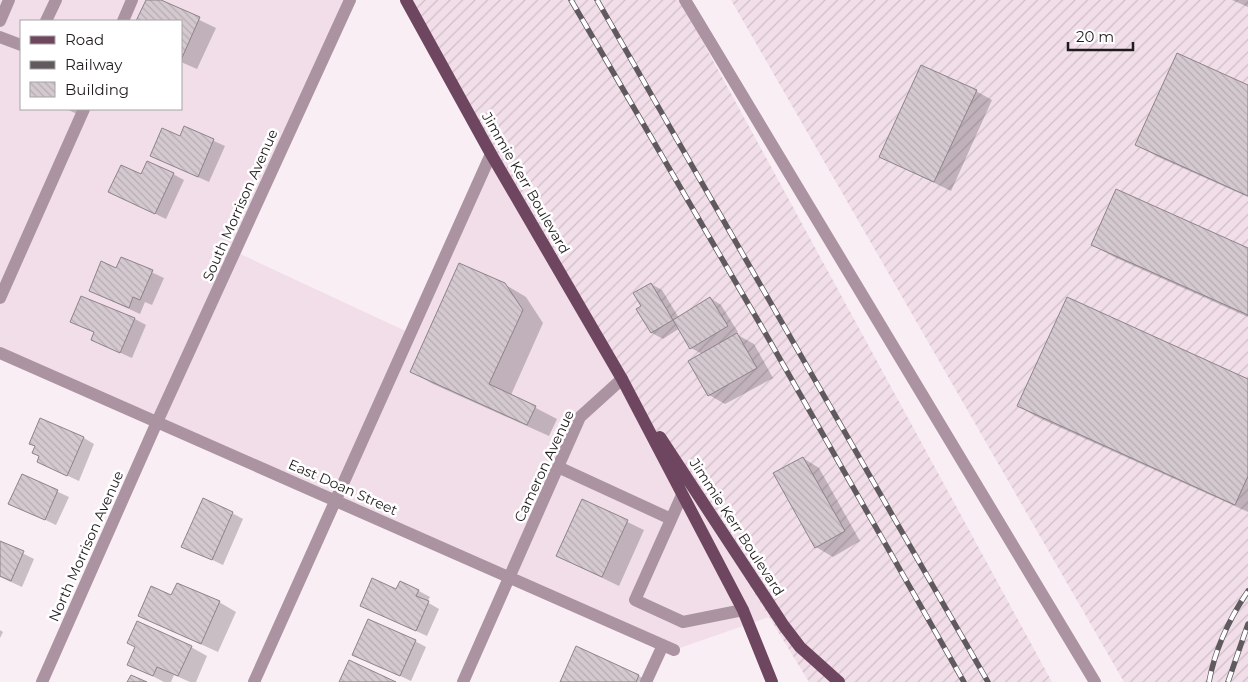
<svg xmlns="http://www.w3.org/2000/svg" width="1248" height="682" font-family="Montserrat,sans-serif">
<defs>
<pattern id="industrial-furrows" width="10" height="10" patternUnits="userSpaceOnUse" patternTransform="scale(1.25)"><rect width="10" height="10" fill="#f1dee9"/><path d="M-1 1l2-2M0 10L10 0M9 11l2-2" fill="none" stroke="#cebec7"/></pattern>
<pattern id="building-back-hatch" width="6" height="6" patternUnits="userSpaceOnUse" patternTransform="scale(1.25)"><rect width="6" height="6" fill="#d4c9cf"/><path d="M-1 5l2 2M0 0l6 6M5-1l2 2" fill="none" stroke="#b6acb1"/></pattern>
</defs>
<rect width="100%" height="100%" fill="#faeef5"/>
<!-- built -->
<path fill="#f1dee9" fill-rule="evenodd" d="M0 0H351L236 252 410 333 491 154 622 379 769 617 674 650 0 353ZM21 21H181V109H21Z"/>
<!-- industrial -->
<path fill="url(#industrial-furrows)" d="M406 0H680L1052 682H809L622 379Z
M731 0H1248V682H1124Z"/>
<!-- shadow -->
<path fill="#0003" d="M147 0H158L216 28 197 69 181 62V21H138Z
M1232 0H1248V7Z
M1248 86V197L1158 157 1137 145Z
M976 91 992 100 951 191 881 157Z
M66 109H88L84 117Z
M185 128 225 146 209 182 151 156 181 137Z
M173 174 184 180 166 219 110 192 142 176Z
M1093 245 1248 250V317L1114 257Z
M121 258 164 278 152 305 145 302 140 314 90 291 116 269Z
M504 284 526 297 543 323 511 395 557 419 549 436 433 384 412 372Z
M651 284 662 290 679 318 710 298 721 305 738 332 736 334 754 344 773 378 725 404 709 395 702 354 691 348 680 328 663 339 652 333 638 309 643 306Z
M135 319 146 325 132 358 92 340 95 333 72 322Z
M1248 380V512L1039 418 1018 406Z
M84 438 94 444 79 481 38 462Z
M803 458 819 468 860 541 833 557 816 547Z
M22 475 69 497 56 525 10 503Z
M582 500 644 530 619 586 557 556Z
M232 513 243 519 223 565 183 546Z
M0 542 34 559 22 587 0 577Z
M397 591H419L430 597 427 602 439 609 427 636 362 606Z
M172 597 219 602 236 612 218 652 139 616Z
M0 630 3 632 0 638Z
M415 641 426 647 411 681 353 654Z
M191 647 207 656 196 682H190L174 675 171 682H164L129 664Z
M639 676 649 682H561Z"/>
<!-- building -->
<path fill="url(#building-back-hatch)" stroke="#8d8389" d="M146 0H161L200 17 181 60V21H136Z
M1177 53 1248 85V196L1135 145Z
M921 65 977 90 934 182 879 157Z
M184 126 214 139 198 177 150 156 162 128 180 136Z
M147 161 174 173 155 214 108 192 121 165 141 174Z
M1116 189 1248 248V315L1091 245Z
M121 257 153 270 140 300 133 297 129 308 89 291 101 261 116 268Z
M459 263 505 283 523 310 489 384 536 406 527 425 410 372Z
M651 283 673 320 651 333 636 309 641 306 633 293Z
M81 296 135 318 120 353 91 340 94 332 70 322Z
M710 297 728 326 690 349 673 320Z
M1067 297 1248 379V476L1235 505 1017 406Z
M737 333 757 368 708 396 688 361Z
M40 418 84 437 67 476 37 462 39 456 32 453 35 446 29 444Z
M803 457 845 531 815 548 773 473Z
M22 474 58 490 45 520 8 504Z
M203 498 233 512 212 560 181 547Z
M582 499 628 520 602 577 556 556Z
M0 541 24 551 11 581 0 576Z
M372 578 396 589 400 581 419 590 416 596 429 601 416 631 360 606Z
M177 583 220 601 201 644 138 616 151 586 171 595Z
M368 619 416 640 400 676 352 655Z
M137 621 192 646 178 676 157 667 153 676 127 665 135 647 127 643Z
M576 646 639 675 636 682H560Z
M349 660 396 682H339Z
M131 675 147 682H127Z"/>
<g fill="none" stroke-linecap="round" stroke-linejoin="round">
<!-- minor -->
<path stroke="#ab93a1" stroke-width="12" d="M685 0 1095 682
M0 21 9 0
M46 21 56 0
M123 21 132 0
M0 37 21 45
M0 298 84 109
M0 353 674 650
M558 467 671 519
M682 495 635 600 683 622 743 610
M42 682 157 422 350 0
M254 682 491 154
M463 682 580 417 622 379
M646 682 663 645"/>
<!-- major -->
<path stroke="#6e465f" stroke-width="12" d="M406 0 491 154 622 379 743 610 772 682
M660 437 784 626 800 647 839 682"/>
<defs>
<path id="rail" d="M571 0 760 324 964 682
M597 0 988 682
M1209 682C1215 649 1229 619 1248 591
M1228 682 1248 624"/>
</defs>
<!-- rail casing -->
<use href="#rail" stroke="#605a5e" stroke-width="5.5"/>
<!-- rail -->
<use href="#rail" stroke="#fff" stroke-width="4" stroke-dasharray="11" stroke-linecap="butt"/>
</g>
<g text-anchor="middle" stroke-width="5" stroke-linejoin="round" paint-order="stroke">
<!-- street labels -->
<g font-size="14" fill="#201c1e" stroke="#fff">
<text transform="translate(526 183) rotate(60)" y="5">Jimmie Kerr Boulevard</text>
<text transform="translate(240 205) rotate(-66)" y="5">South Morrison Avenue</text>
<text transform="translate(544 466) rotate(-65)" y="5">Cameron Avenue</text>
<text transform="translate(343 487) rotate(24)" y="5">East Doan Street</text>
<text transform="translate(737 527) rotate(57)" y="5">Jimmie Kerr Boulevard</text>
<text transform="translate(86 546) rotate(-66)" y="5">North Morrison Avenue</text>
</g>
</g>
<!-- legend -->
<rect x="20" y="20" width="162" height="90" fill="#ffffff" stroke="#a6a4a5"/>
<rect x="30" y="36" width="25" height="8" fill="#6e465f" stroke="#a6a4a5"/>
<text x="65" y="45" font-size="15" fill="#201c1e">Road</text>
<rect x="30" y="61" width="25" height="8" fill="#605a5e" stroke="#a6a4a5"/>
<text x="65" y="70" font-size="15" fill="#201c1e">Railway</text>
<rect x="30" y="82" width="25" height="15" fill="url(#building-back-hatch)" stroke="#a6a4a5"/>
<text x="65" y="95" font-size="15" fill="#201c1e">Building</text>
<!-- scale -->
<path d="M1068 42v8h65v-8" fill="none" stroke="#201c1e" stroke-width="2.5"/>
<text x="1076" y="42" font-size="15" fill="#201c1e" stroke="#ffffff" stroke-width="4" paint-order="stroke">20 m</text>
</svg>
